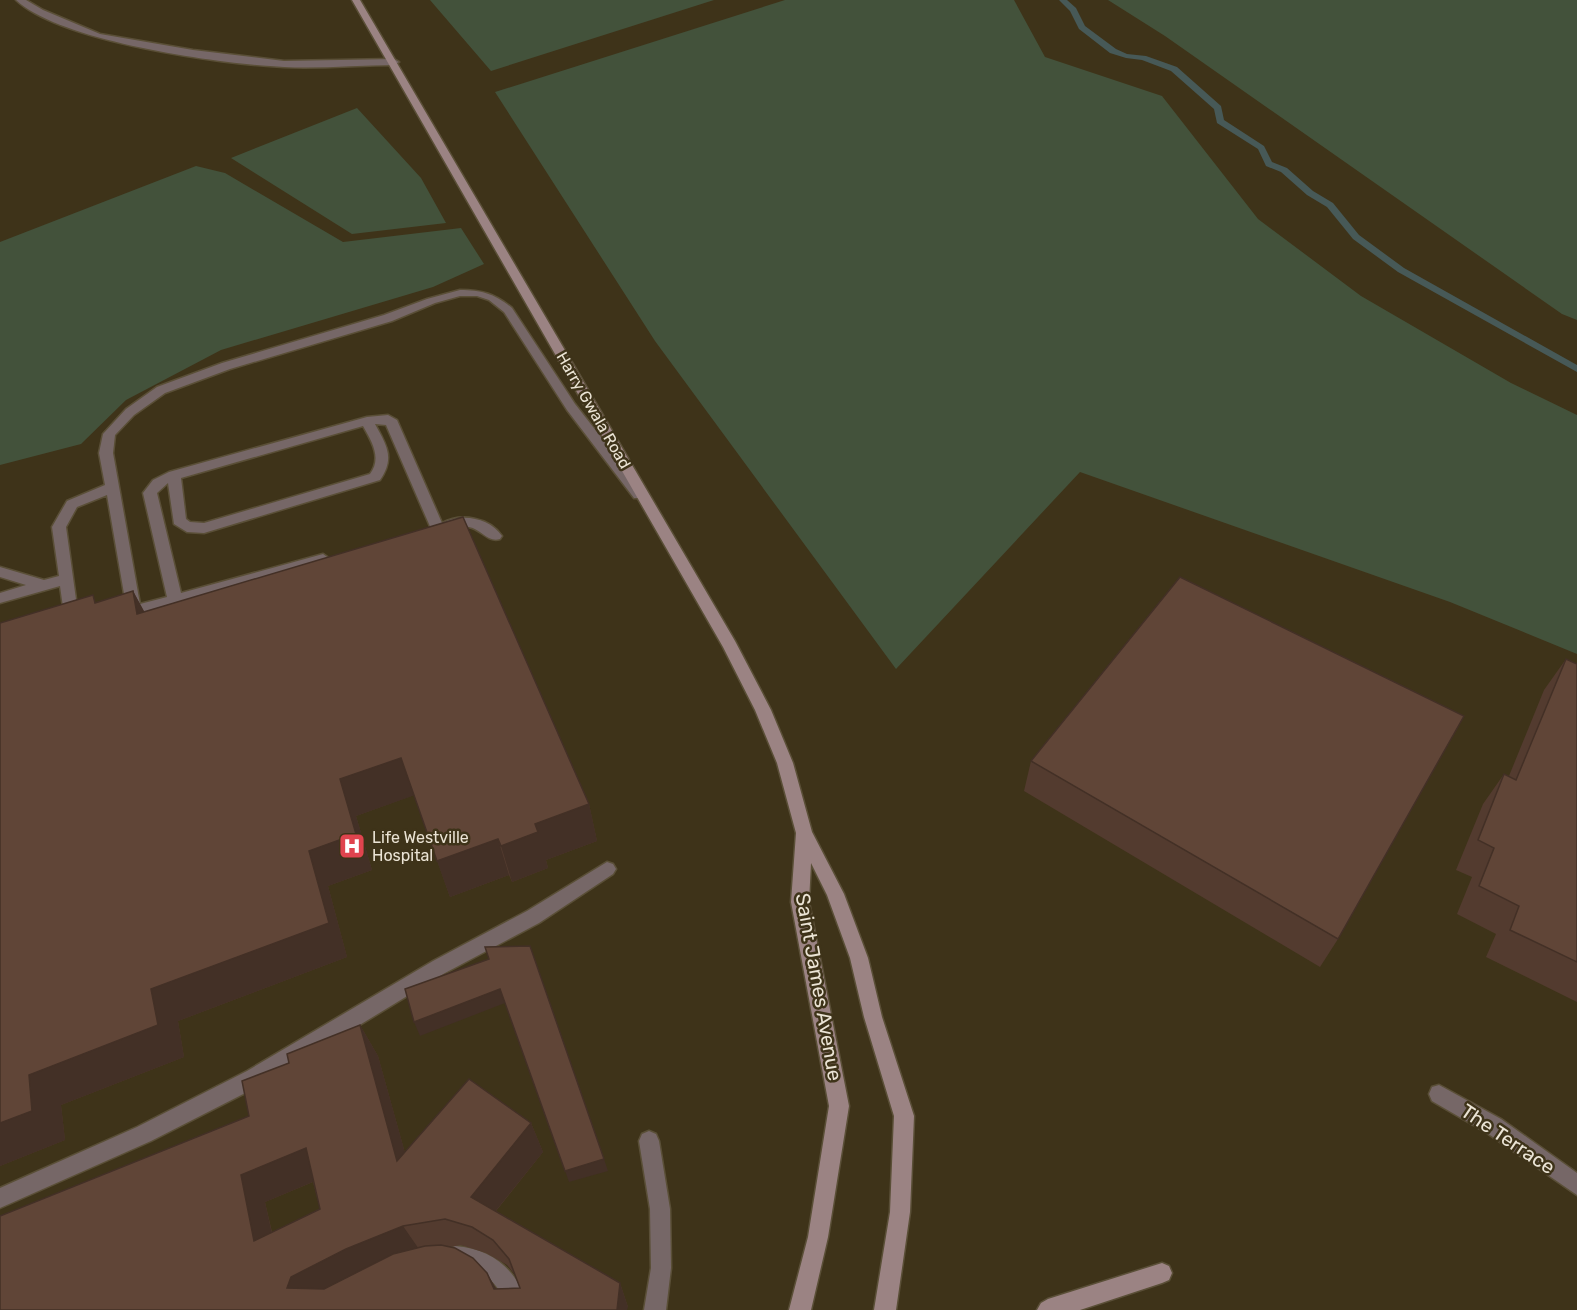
<svg xmlns="http://www.w3.org/2000/svg" width="1577" height="1310" font-family="Rubik,sans-serif">
<rect width="100%" height="100%" fill="#3e3319"/>
<!-- green -->
<path fill="#43523b" d="M430 0H714L491 71Z
M785 0H1014L1045 57 1162 96 1258 219 1361 296 1511 383 1577 415V654L1450 602 1080 472 896 669 655 341 495 92Z
M1108 0H1577V320L1562 314 1165 36Z
M357 108 421 178 446 223 352 234 231 158Z
M196 166 225 173 343 242 461 228 484 264 433 287 221 350 126 400 81 444 0 465V242Z"/>
<g fill="none" stroke-linecap="round" stroke-linejoin="round">
<!-- stream -->
<path fill="#475957" fill-rule="evenodd" d="M1059 0H1067L1076 8 1085 26 1116 49 1127 54 1146 56 1177 67 1221 106 1224 120 1264 146 1272 162 1287 168 1313 191 1333 203 1359 235 1404 268 1577 365V372L1398 272 1353 239 1327 207 1307 195 1281 172 1266 166 1258 149 1217 123 1214 109 1171 71 1142 60 1126 58 1110 53 1079 29 1070 11Z"/>
<defs>
<path id="lane" d="M16 0H26L43 10 100 34 193 50 284 61 394 59 399 62 394 65C358 65 320 69 284 67 221 64 61 42 16 0Z
M460 290C482 290 495 294 512 308L575 404 644 492 646 495 644 498H634L567 410 504 312 489 300 477 296H460L435 303 392 321 230 369 165 393 134 415 115 435 113 453 140 604 167 597 143 493 153 480 169 472 367 417 388 415 397 420 442 523C461 513 489 517 502 536L500 539C488 543 481 529 469 527 458 525 447 530 437 533L432 531 386 425 375 424C387 446 395 458 380 480L204 533 187 532 174 524 168 483 157 493 181 593 323 554 330 559 328 563 134 616 129 615 127 611 107 495 77 507 66 527 79 621 77 625H67L65 621 60 586 0 603V593L26 585 0 577V567L44 580 59 576 52 527 67 501 105 485 99 453 103 434 126 409 157 387 222 363 384 315 427 299ZM363 426C372 442 382 458 370 474L204 523 190 522 186 519 181 478Z
M607 862 613 864 616 869 613 874 539 923 445 973 261 1085 151 1141 0 1208V1188L137 1127 247 1071 433 961 527 911Z
M1439 1085 1501 1119 1577 1173V1195L1487 1133 1432 1101 1429 1094 1432 1087Z
M649 1131 656 1134 659 1141 670 1209 671 1268 666 1310H644L651 1268 650 1209 639 1141 642 1134Z
M455 1246C496 1249 518 1273 531 1310H509C503 1292 490 1274 471 1269 463 1266 456 1267 448 1263L445 1256 448 1249Z"/>
<path id="secondary" d="M352 0H360L735 641 771 710 793 763 812 832 844 894 868 958 882 1017 914 1116 910 1212 896 1310H874L890 1212 894 1116 864 1017 850 958 827 895 811 863 809 902 849 1106 828 1237 811 1310H789L808 1237 829 1106 791 902 796 833 777 763 755 710 723 647Z
M1162 1263 1169 1266 1172 1273 1169 1280 1162 1283 1080 1310H1037L1041 1303 1048 1299Z"/>
</defs>
<!-- lane casing -->
<use href="#lane" stroke="#5a4f37" stroke-width="3"/>
<!-- secondary casing -->
<use href="#secondary" stroke="#5a4f37" stroke-width="3"/>
<!-- lane -->
<use href="#lane" fill="#766767" fill-rule="evenodd"/>
<!-- secondary -->
<use href="#secondary" fill="#9b8383" fill-rule="evenodd"/>
</g>
<!-- wall -->
<path fill="#533b2f" fill-rule="evenodd" d="M133 591 144 612 589 804 597 841 546 860 548 868 512 882 509 875 450 897 414 795 356 816 372 870 328 886 347 957 178 1021 184 1057 61 1105 65 1140 0 1166 97 602Z
M1566 659 1577 664V1002L1486 957 1496 934 1457 914 1472 877 1456 870 1483 804 1504 774 1509 776 1544 690Z
M1031 761 1338 939 1320 967 1024 791Z
M360 1025 378 1056 405 1153 531 1123 543 1152 496 1211 620 1283 628 1307 0 1310 249 1116 289 1063ZM313 1182 320 1209 272 1232 265 1202ZM461 1245 486 1253 507 1265 515 1275 520 1288 496 1289 487 1273 450 1247Z"/>
<!-- shaded-wall -->
<path fill="#433026" d="M133 591 155 631 137 614Z
M401 758 415 795 356 816 372 870 328 886 347 957 178 1021 184 1057 61 1105 65 1140 0 1166V1123L29 1075 151 989 309 851 340 779Z
M589 804 597 841 546 860 548 868 512 882 501 846 535 824Z
M498 839 509 875 450 897 437 861Z
M500 989 505 1003 420 1036 414 1022Z
M360 1025 378 1056 415 1189 397 1161Z
M531 1123 543 1152 486 1223 471 1197Z
M306 1148 327 1176 265 1202 279 1266 254 1241 241 1175Z
M604 1159 608 1171 569 1182 565 1171Z
M403 1226 421 1252 315 1301 287 1288 291 1277 346 1249Z
M487 1273 501 1297 494 1289Z
M620 1283 628 1307 627 1310H617Z"/>
<!-- building -->
<path fill="#604537" stroke="#433026" stroke-width="1.5" fill-rule="evenodd" d="M463 517 589 804 535 824 538 832 501 846 498 839 437 861 401 758 340 779 356 834 309 851 329 923 151 989 158 1025 29 1075 32 1111 0 1123V623L93 595 95 603 133 591 137 614Z
M1180 577 1464 716 1338 939 1031 761Z
M1566 659 1577 664V962L1510 930 1519 906 1479 886 1494 848 1478 840 1504 774 1516 780Z
M530 946 604 1159 565 1171 500 989 414 1022 405 989 489 959 485 947Z
M360 1025 397 1161 469 1079 531 1123 471 1197 620 1283 617 1310H0V1216L249 1116 242 1081 289 1063 287 1054ZM306 1148 320 1209 254 1241 241 1175ZM445 1219 472 1227 493 1240 509 1259 520 1288 494 1289 487 1273 473 1258 455 1248 441 1245 425 1246 393 1254 324 1289 287 1288 291 1277 346 1249 403 1226Z"/>
<!-- icons -->
<defs>
<symbol id="hospital-square" viewBox="-11 -11 22 22"><rect x="-9" y="-9" width="18" height="18" rx="4" fill="#e0444e" stroke="#3e3319"/><path d="M-5-5h3v3.5h4V-5h3V5h-3V1.5h-4V5h-3Z" fill="#fff"/></symbol>
</defs>
<g fill-rule="evenodd">
<use href="#hospital-square" x="337" y="831" width="30" height="30"/>
</g>
<g text-anchor="middle" stroke-width="5" stroke-linejoin="round" paint-order="stroke">
<!-- street labels -->
<g font-size="16" fill="#ebe4d5" stroke="#3e3319">
<text transform="translate(594 410) rotate(60)" y="6">Harry Gwala Road</text>
</g>
<!-- poi labels -->
<g font-size="16" fill="#ebe4d5" stroke="#3e3319" text-anchor="start">
<text x="372" y="843">Life Westville<tspan x="372" dy="18">Hospital</tspan></text>
</g>
<!-- near-street labels -->
<g font-size="20" fill="#ebe4d5" stroke="#3e3319">
<text transform="translate(819 987) rotate(80)" y="7">Saint James Avenue</text>
<text transform="translate(1508 1139) rotate(34)" y="7">The Terrace</text>
</g>
</g>
</svg>
